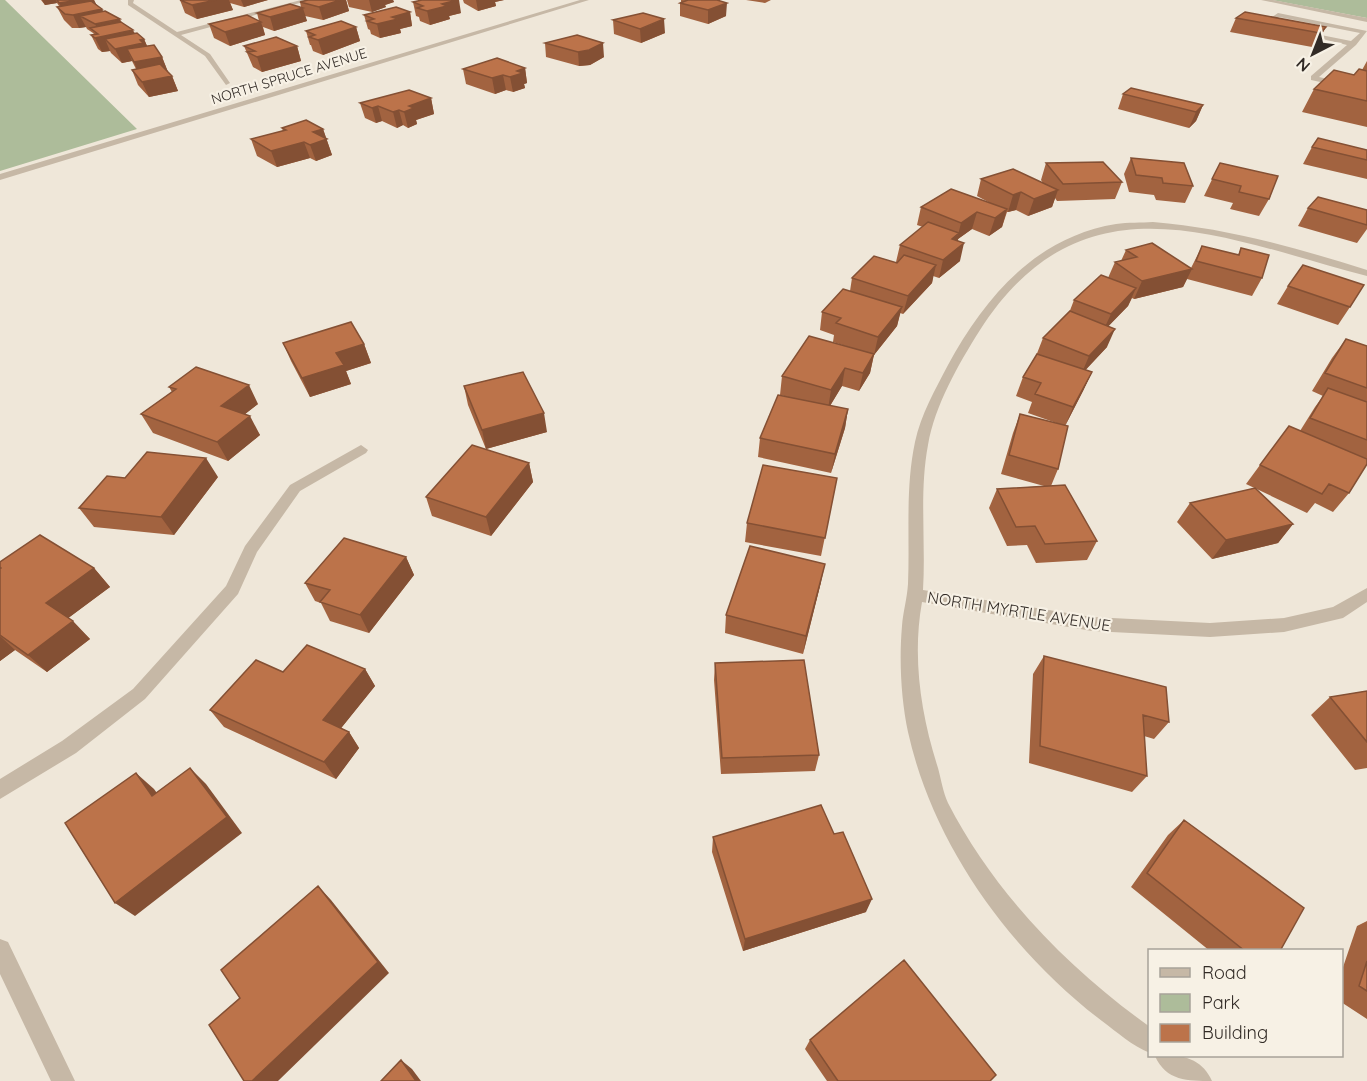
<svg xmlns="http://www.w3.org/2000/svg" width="1367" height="1081" font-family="Quicksand,sans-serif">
<rect width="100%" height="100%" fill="#efe7d9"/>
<!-- green -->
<path fill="#adbc9a" d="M0 0H5L137 129 0 171Z
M1272 0H1367V18Z"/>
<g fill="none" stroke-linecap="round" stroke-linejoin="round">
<!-- lane -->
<path fill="#c6b8a6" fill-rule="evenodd" d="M1278 13 1367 31 1356 45 1319 77 1367 88V92L1311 80V76L1347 45 1298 33 1301 31 1351 41 1360 33 1279 17 1269 24 1273 26V28L1262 26V24Z"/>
<!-- street -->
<path fill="#c6b8a6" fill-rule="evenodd" d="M128 0H134L133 3 177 32 301 0H311L181 35 210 54 230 83 226 85 205 56 128 5Z
M580 0H589L0 180V174Z
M1261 0H1273L1367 18V22Z
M1153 222C1227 228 1297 248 1367 270V276C1220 238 1083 170 980 330 958 365 935 405 928 445 919 493 926 542 923 590L1092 617 1210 623 1284 618 1333 607 1367 588V602L1343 618 1284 632 1210 637 1092 631 922 602C912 658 921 715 938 768 941 779 943 792 948 803 995 894 1068 968 1150 1027V1053C1132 1046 1117 1032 1102 1021 1010 951 933 845 908 732 901 699 899 660 902 626 903 612 907 599 908 584 910 537 905 489 915 442 921 414 935 390 948 365 985 297 1036 237 1116 224 1128 222 1141 223 1153 222Z
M361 445 368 450 366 453 300 491 257 552 238 594 145 699 76 753 0 799V779L62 741 133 689 226 586 245 546 290 485Z
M0 939 8 942 75 1081H51L0 974Z
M1155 1056C1178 1053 1202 1057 1212 1081 1188 1081 1166 1081 1155 1056Z"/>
</g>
<!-- wall -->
<path fill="#a26340" d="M41 0H94L96 4 103 11 121 22 135 33 144 39 147 46 162 57 168 72 172 76 178 91 149 97 138 85 132 70 136 69 132 61 122 63 111 53 110 51 102 52 98 49 91 35 94 34 93 33 87 29 86 27 79 28H72L64 20 57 7 59 6 57 3 45 5Z
M180 0H268L244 7 230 3 233 10 197 19 185 13Z
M308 0H346L349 11 323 20 305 16 307 21 274 31 263 27 265 35 230 46 214 38 209 24 259 21 257 13 301 7 300 2Z
M347 0H393L394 2 385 5 386 7 372 12 349 7Z
M463 0H504L495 2 496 6 478 11 464 3Z
M681 0H717L726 16 708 24 680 16V3L681 2Z
M746 0H771L765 3Z
M413 2 461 13 449 16 450 19 430 25 420 21 419 17 416 16Z
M410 12 412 26 400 29 401 33 380 38 371 34 370 30 368 29 364 15Z
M1236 18 1326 27 1318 41 1312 47 1230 32Z
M613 20 665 33 641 43 614 34Z
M356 27 360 41 323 55 313 51 311 45H310L306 31Z
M545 43 604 57 590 65 579 66 546 57Z
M244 46H297L301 61 262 72 253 67Z
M1367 61V127L1302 112 1314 89 1354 75 1362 70Z
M525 68 527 83 524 84 525 88 513 92 506 90 495 94 466 84 463 69Z
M1123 94 1203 105 1196 121 1189 128 1118 109Z
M431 98 434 114 416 120 417 124 408 128 403 125 397 128 382 121 376 123 365 118 360 103Z
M282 128 323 129 332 155 316 161 310 158 277 167 257 156 251 139 283 131Z
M1312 147 1367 150V179L1303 164Z
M1131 158 1193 186 1185 203 1156 200 1154 195 1129 192 1124 174Z
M1046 163 1122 182 1115 199 1057 201 1055 198 1052 207 1028 216 1016 210 1008 212H1007L1002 227 989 236 972 229 958 239 960 261 939 278 933 276 932 283 903 314 900 313 897 326 874 355 870 373 859 391 842 386 830 406 848 409 845 428 831 473 758 457 760 438 788 397 780 395 782 376 852 348 833 342 834 335 820 330 822 312 850 291 852 278 897 263 896 262 900 245 923 227 917 225 921 207 992 204 977 196 981 179 1043 183 1041 180Z
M1220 163 1269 199 1259 216 1230 209 1233 203 1204 196Z
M1308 208 1367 210V229L1357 243 1298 226Z
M1202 246 1238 255 1241 248 1262 278 1252 296 1187 279 1183 287 1134 299 1132 298 1128 306 1108 326 1107 347 1085 370 1092 372 1083 391 1065 426 1058 469 1051 486 1097 541 1087 560 1036 563 1027 545 1007 546 989 508 997 489 1044 486 1001 474 1013 433 1020 414 1062 425 1028 413 1032 402 1016 396 1023 377 1036 356 1043 338 1069 313 1074 300 1108 278 1115 262 1121 261 1126 250 1191 268Z
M1288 286 1350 307 1338 325 1277 304Z
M1346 339 1367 346V464L1349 493 1333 512 1315 503 1307 513 1246 484 1260 465 1300 431 1315 407 1323 396 1312 391 1332 358Z
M283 343 364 344 371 363 346 371 351 384 310 397 291 361Z
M464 386 547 432 486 449 468 405Z
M169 387 258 404 245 414 260 435 228 461 153 433 141 414 172 392Z
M529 463 533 482 491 536 432 516 426 497Z
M218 477 174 535 94 527 79 508Z
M837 478 821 556 745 542 747 523Z
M1190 503 1293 524 1278 543 1212 559 1177 522Z
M406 557 414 575 369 633 330 621 321 603 315 601 305 583Z
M0 562 94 568 110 587 68 618 90 639 47 672 15 650 0 661Z
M821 582 803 654 725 633 726 615Z
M1044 656 1169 722 1154 739 1144 736 1147 776 1132 792 1029 763 1033 674Z
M715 663 819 755 815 771 721 774 714 680Z
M365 669 375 686 341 728 349 732 359 748 336 779 224 727 210 710 283 672Z
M1367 691V768L1355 770 1311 715 1330 697Z
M1184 820 1280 951H1210L1131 887 1168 835Z
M834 834 866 912 743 951 712 852 713 837Z
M1367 921V1019L1341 1002V973L1357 926Z
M810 1040 990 1081H827L805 1049Z"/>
<!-- shaded-wall -->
<path fill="#845034" d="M42 0H56L57 3 45 5Z
M80 0H94L99 10 102 9 108 22 120 19 126 32 133 30 139 44 140 40 144 39 150 53 127 49 132 61 122 63 115 49 105 39 110 51 102 52 95 38 101 37 95 24 80 16 86 27 79 28 73 15 64 13 59 3Z
M216 0H229L233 10 197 19 192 5Z
M241 0H268L244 7Z
M340 0H346L349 11 323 20 319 7Z
M369 0H393L394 2 385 5 386 7 372 12Z
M457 0H459L461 13 449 16 450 19 430 25 427 11 442 4Z
M476 0H504L495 2 496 6 478 11Z
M727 3 726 16 708 24V10Z
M303 8 307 21 274 31 270 17Z
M410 12 412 26 400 29 401 33 380 38 377 24 392 17Z
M664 19 665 33 641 43 640 29Z
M261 22 265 35 230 46 225 32Z
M356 27 360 41 323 55 318 40Z
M1326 27 1318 41 1312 47 1320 33Z
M603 43 604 57 590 65 579 66 578 52Z
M297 46 301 61 262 72 257 57Z
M162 57 168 72 140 77 134 62Z
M525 68 527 83 524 84 525 88 513 92 510 77 517 71Z
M503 75 506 90 495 94 492 78Z
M172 76 178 91 149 97 142 82Z
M431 98 434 114 416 120 417 124 408 128 404 112 409 106Z
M1203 105 1196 121 1189 128 1196 112Z
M378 106 382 121 376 123 372 108Z
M399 110 403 125 397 128 393 112Z
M323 129 332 155 316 161 310 145 313 132Z
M304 142 310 158 277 167 271 151Z
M1058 190 1052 207 1028 216 1034 199Z
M1021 192 1016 210 1008 212 1013 195Z
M1007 209 1002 227 989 236 995 218Z
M977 212 972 229 958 239 955 251 952 239 958 235 961 223Z
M964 243 960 261 939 278 943 260Z
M936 265 932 283 903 314 908 296Z
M1192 269 1183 287 1134 299 1142 281Z
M1136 288 1128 306 1102 333 1111 314Z
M902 307 897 326 874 355 878 337Z
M1115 329 1107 347 1081 375 1089 356Z
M364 344 371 363 346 371 351 384 310 397 302 378 336 353Z
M874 354 870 373 859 391 863 373Z
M845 368 842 386 828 409 831 390Z
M1092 372 1083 391 1065 426 1073 407Z
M249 385 258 404 231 425 221 406Z
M848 409 845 428 831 473 835 454Z
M544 413 547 432 486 449 482 430Z
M250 416 260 435 228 461 217 442Z
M206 458 218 477 174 535 161 517Z
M529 463 533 482 491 536 486 517Z
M1293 524 1278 543 1212 559 1226 540Z
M406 557 414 575 369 633 360 615Z
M825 564 821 582 803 654 806 636Z
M94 568 110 587 63 622 46 603Z
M73 621 90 639 47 672 28 655Z
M0 636 15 650 0 661Z
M365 669 375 686 334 737 323 720Z
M349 732 359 748 336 779 324 762Z
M190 768 206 784 242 833 135 916 115 903Z
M136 773 154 789 170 811 152 796Z
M318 886 331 900 389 973 278 1081H252Z
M872 899 866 912 743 951 745 939Z
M401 1060 412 1069 421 1081H416Z"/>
<!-- building -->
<path fill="#bc734a" stroke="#845034" stroke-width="1.5" d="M57 0H80L59 3Z
M180 0H216L192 5Z
M308 0H340L319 7 300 2Z
M422 0H457L442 4 447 6 427 11 417 8 423 6 413 2Z
M688 0H717L727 3 708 10 680 3Z
M91 1 102 9 73 15 65 14 57 7Z
M290 4 303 8 270 17 257 13Z
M396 7 410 12 392 17 398 19 377 24 367 21 374 19 364 15Z
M105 11 120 19 95 24 80 16Z
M1245 12 1326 27 1320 33 1236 18Z
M643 13 664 19 640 29 613 20Z
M247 15 261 22 225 32 209 24Z
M341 21 356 27 318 40 309 37 315 35 306 31Z
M121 22 133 30 95 38 91 35 98 34 90 28Z
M137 33 144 39 140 40 143 43 115 49 105 39Z
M577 35 603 43 589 50 578 52 545 43Z
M276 37 297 46 257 57 247 52 255 51 244 46Z
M154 45 162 57 134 62 127 49Z
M497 58 525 68 517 71 523 73 510 77 503 75 492 78 463 69Z
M160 64 172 76 142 82 132 70Z
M1359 69 1367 71V101L1314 89 1334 70 1354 75Z
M1131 88 1203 105 1196 112 1123 94Z
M409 90 431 98 409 106 414 108 404 112 399 110 393 112 378 106 372 108 360 103Z
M306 120 323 129 313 132 327 139 310 145 304 142 271 151 251 139 286 130 282 128Z
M1318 138 1367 150V160L1312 147Z
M1131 158 1184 163 1193 186 1163 183 1162 178 1136 175Z
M1103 162 1122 182 1063 184 1046 163Z
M1220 163 1278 176 1269 199 1239 192 1241 186 1212 179Z
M1013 169 1058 190 1034 199 1021 192 1013 195 981 179Z
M951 189 1007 209 995 218 977 212 961 223 921 207Z
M1318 197 1367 210V225L1308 208Z
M928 222 959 233 952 239 964 243 943 260 900 245Z
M1152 243 1192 269 1142 281 1115 262 1137 257 1126 250Z
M1202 246 1239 255 1241 248 1269 255 1262 278 1196 261Z
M904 255 936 265 908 296 852 278 874 256 897 263Z
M1303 265 1364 285 1350 307 1288 286Z
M1101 275 1136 288 1111 314 1074 300Z
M843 289 902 307 878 337 836 323 841 318 822 312Z
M1070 311 1115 329 1089 356 1043 338Z
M351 322 364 344 336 353 344 365 302 378 283 343Z
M809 336 874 354 863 373 845 368 831 390 782 376Z
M1346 339 1367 346V388L1325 373Z
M1037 354 1092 372 1073 407 1035 394 1041 383 1023 377Z
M196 367 249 385 221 406 250 416 217 442 141 414 176 389 169 387Z
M523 372 544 413 482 430 464 386Z
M1328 388 1367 402V440L1310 418Z
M778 395 848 409 835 454 760 438Z
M1020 414 1068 426 1058 469 1009 455Z
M1289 426 1367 459V464L1349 493 1329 484 1322 494 1260 465Z
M472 445 529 463 486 517 426 497Z
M147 452 206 458 161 517 79 508 107 476 125 478Z
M763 465 837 478 825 538 747 523Z
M1065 485 1097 541 1045 544 1035 526 1016 527 997 489Z
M1255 488 1293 524 1226 540 1190 503Z
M40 535 94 568 46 603 73 621 28 655 0 635V569L1 568 0 567V562Z
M344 538 406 557 360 615 320 602 330 590 305 583Z
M750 546 825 564 806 636 726 615Z
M307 645 365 669 323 720 349 732 324 762 210 710 256 660 283 672Z
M1044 656 1166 687 1169 722 1143 715 1147 776 1040 746Z
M804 660 819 755 722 758 715 663Z
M1367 691V742L1330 697Z
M190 768 227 817 115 903 65 823 136 773 152 796Z
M821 805 834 834 843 832 872 899 745 939 713 837Z
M1184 820 1304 908 1280 951H1245L1147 873Z
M318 886 378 962 252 1081H244L209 1025 240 998 221 970Z
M904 960 996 1075 990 1081H838L810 1040Z
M1367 961V991L1359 986Z
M401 1060 416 1081H381Z"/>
<g text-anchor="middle" stroke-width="4.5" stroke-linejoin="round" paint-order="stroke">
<!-- far-street labels -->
<g font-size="14" fill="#322b26" stroke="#f7f1e5">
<text transform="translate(289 76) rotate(-17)" y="5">NORTH SPRUCE AVENUE</text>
</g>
<!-- street labels -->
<g font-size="16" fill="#322b26" stroke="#f7f1e5">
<text transform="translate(1019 611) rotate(9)" y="6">NORTH MYRTLE AVENUE</text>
</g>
</g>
<!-- legend -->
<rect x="1148" y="949" width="195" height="108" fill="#f7f1e5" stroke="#a8a299" stroke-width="1.5"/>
<rect x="1160" y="968" width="30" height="9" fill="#c6b8a6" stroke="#a8a299" stroke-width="1.5"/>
<text x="1202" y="979" font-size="18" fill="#322b26">Road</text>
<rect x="1160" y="994" width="30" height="18" fill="#adbc9a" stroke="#a8a299" stroke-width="1.5"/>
<text x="1202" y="1009" font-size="18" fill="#322b26">Park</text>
<rect x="1160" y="1024" width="30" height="18" fill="#bc734a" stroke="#a8a299" stroke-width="1.5"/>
<text x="1202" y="1039" font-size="18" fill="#322b26">Building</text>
<!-- north arrow -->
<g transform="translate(1313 54) rotate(222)" stroke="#f7f1e5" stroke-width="4.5" paint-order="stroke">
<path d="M0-4.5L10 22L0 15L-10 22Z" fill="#322b26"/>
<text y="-9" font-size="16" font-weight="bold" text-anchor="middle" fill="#322b26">N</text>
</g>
</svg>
